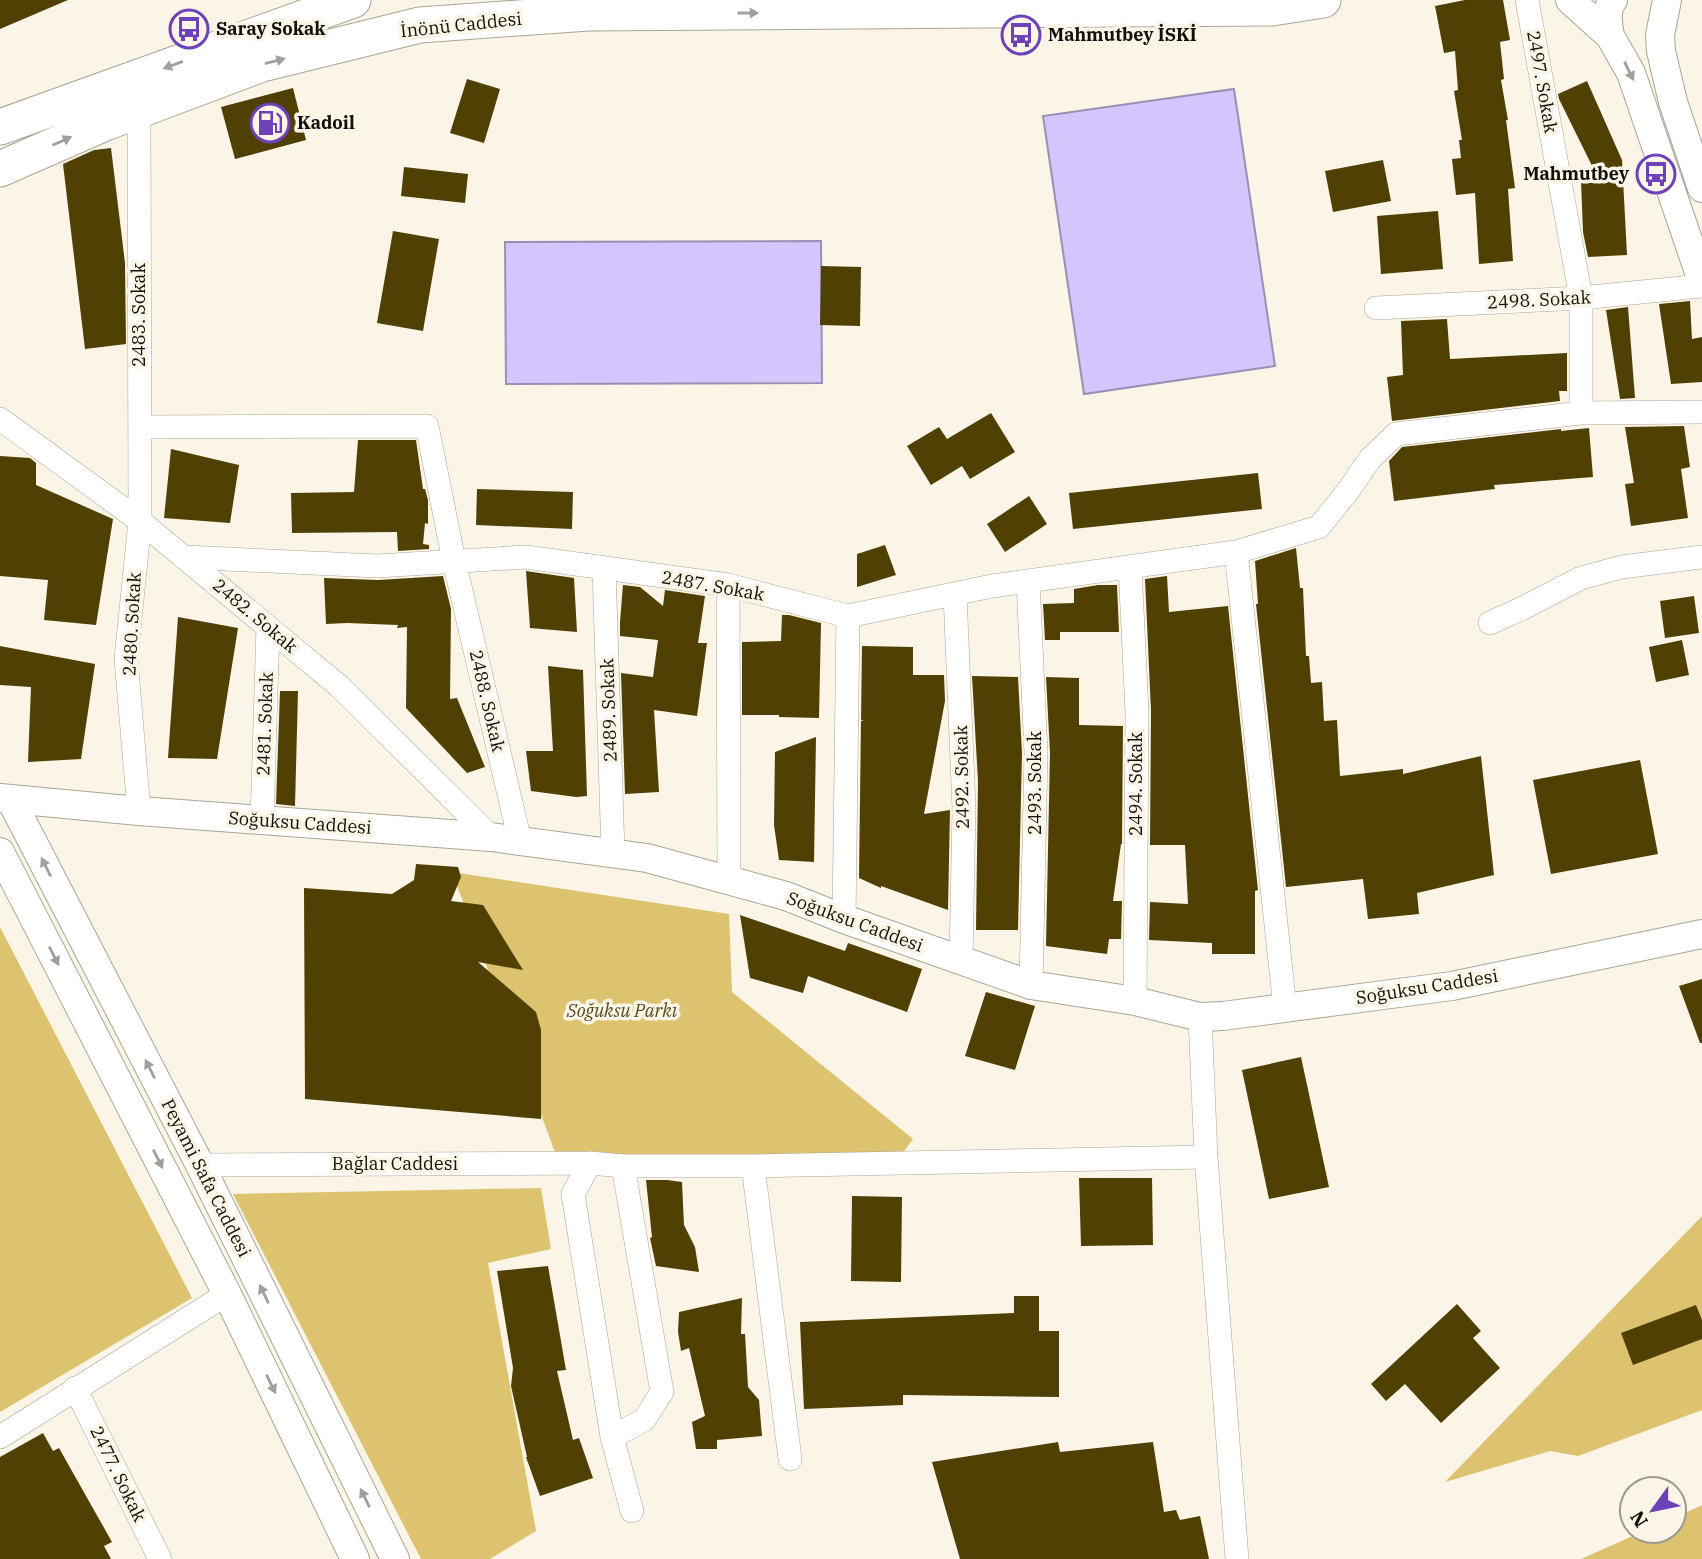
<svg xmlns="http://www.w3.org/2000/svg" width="1702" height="1559" font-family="'IBM Plex Serif',serif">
<rect width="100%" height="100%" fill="#faf5e6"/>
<!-- green -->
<path fill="#ddc26f" d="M452 872 729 914 732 992 913 1139 902 1154 556 1155Z
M0 927 192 1298 0 1412Z
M541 1188 551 1249 488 1263 536 1531 490 1559H421L233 1194Z
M1702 1216V1410L1578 1456 1550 1451 1445 1482Z
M1702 1505V1559H1581L1644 1531H1674V1518Z"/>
<!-- water -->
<path fill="#d4c6fc" stroke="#9a8fb4" stroke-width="2" d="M1234 89 1275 366 1084 394 1043 116Z
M821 241 822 383 506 384 505 242Z"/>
<!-- building -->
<path fill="#504003" d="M0 0H68L0 29Z
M1465 0H1503L1510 40 1500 42 1504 79 1501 80 1508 120H1506L1515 188 1508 189 1513 261 1479 264 1475 193 1456 195 1452 159 1461 158 1459 140H1462L1454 91 1458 90 1455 51 1444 53 1435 6Z
M467 79 500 89 484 143 450 133Z
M1587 81 1622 160 1627 255 1588 257 1583 232 1581 181 1599 180 1559 99 1558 94Z
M293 88 306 140 235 159 221 107Z
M111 148 125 263 126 344 85 349 63 164 94 150Z
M1383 160 1391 201 1333 212 1325 171Z
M404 167 468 174 465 203 401 196Z
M1438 211 1443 269 1381 274 1377 216Z
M393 231 439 239 423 331 377 323Z
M821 266 861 267 860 326 820 325Z
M1690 301 1692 339 1702 337V382L1671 384 1659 304Z
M1628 307 1635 398 1620 399 1606 310Z
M1447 319 1450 359 1567 353V391H1559L1560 401 1392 421 1387 377 1403 375 1401 321Z
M991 413 1015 452 970 479 962 466 931 485 907 446 939 427 947 439Z
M1684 426 1690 467 1681 469 1688 518 1631 526 1625 484 1634 483 1625 427Z
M1589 428 1593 477 1494 485 1495 489 1394 501 1389 461 1402 447 1561 429V431Z
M358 440H416L423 489H425L428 500V524L425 523 423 544 429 545V549L398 551 397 532 292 533 291 493 354 492Z
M171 449 239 465 230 523 164 518Z
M0 456 30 458 36 463V485L113 519 96 625 44 620 48 580 0 576Z
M1258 473 1262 509 1073 529 1069 493Z
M477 489 573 492 572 529 476 525Z
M1029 496 1047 524 1005 552 987 524Z
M885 545 896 575 857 587V554Z
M1296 548 1300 588H1303L1306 656H1309L1311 683 1322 682 1324 721 1337 720 1340 776 1403 769V774L1481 756 1494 875 1417 893 1419 914 1368 919 1363 879 1286 887 1256 604H1258L1255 561Z
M526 571 574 578 577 632 530 628Z
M443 576 451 609 450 699 457 698 485 767 467 773 406 708 407 627 397 628 398 625 347 623 326 624 324 578 378 580Z
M1167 576 1169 612 1228 606 1258 890 1255 891V954H1212V943L1149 940 1150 902 1188 904 1185 845H1150L1151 711 1145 579Z
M623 585 640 587 663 606 665 590 705 596 698 643H707L697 716 654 710 659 792 625 794 621 673 653 677 658 640 620 636V622Z
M1098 585H1117L1119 632H1060V640H1045L1043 604 1074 603V589Z
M1694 596 1699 633 1665 638 1660 601Z
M782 615H789L821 623 819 718 779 717V715H742V642L781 641Z
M178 617 238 628 217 759 168 758Z
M1682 640 1689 675 1656 682 1649 647Z
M0 646 95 664 81 759 28 762 31 687 0 685Z
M862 646 913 647V675H944L945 701 924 814 950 810 948 910 881 886V888L859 878 861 721 864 720H861Z
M548 666 583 670 587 796 576 797 531 791 526 751H553Z
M972 676 1018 677 1022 753 1018 930H976L978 781Z
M1046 677 1079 678V725L1123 726 1122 844H1121L1113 901H1122L1121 939H1109L1107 954 1046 946 1050 753Z
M280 691H298L295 806 276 804Z
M816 737 814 862 779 860 774 825 775 752Z
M1640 760 1658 854 1551 874 1533 780Z
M416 864 458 867 461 877 451 901 483 905 523 970 478 962 536 1012 541 1030V1119L305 1099 304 888 392 894 414 880Z
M740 915 845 951 848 943 922 969 907 1012 808 976 803 993 750 978Z
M1702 979V1043H1700L1679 986Z
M986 992 1035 1006 1015 1070 965 1056Z
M1301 1057 1329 1187 1269 1199 1242 1070Z
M1079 1178H1152L1153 1245 1081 1246Z
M646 1180H667L682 1182 684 1225 695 1247 699 1272 656 1266 650 1238 652 1237Z
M852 1196 902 1197 901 1282 851 1281Z
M548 1266 566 1370 557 1371 573 1440 579 1438 593 1478 540 1496 526 1457H527L511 1386 513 1368 497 1271Z
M1014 1296H1039V1331H1059V1397L903 1395V1405L804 1409 800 1322 1014 1313Z
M742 1298 741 1334H745L748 1387 759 1400 762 1436 717 1440V1449H696L692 1422 705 1416 689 1348 681 1351 678 1332 679 1312Z
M1457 1304 1481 1331 1473 1338 1500 1368 1441 1423 1405 1384 1386 1401 1371 1384Z
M1696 1305 1702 1320V1339L1633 1365 1621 1333Z
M43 1433 53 1451 59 1448 112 1542 104 1546 111 1559H0V1457Z
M1058 1442 1060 1452 1153 1442 1164 1512 1176 1510 1180 1520 1200 1516 1209 1559H960L932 1462Z"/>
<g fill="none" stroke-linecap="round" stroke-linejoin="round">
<defs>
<path id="minor" d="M1527 0 1581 298V413
M139 109 140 521 126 659 139 811
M1376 308 1581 298 1702 286
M0 419 140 521 339 686 491 837
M140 427 427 426 454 561 520 841
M1236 552 1285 1008
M183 557 377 566 526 557 728 585 848 616 992 586 1236 552 1319 527 1348 491 1370 459 1396 434 1581 413 1702 412
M1130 567 1137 712 1135 1001
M604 568 613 853
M1028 581 1036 753 1031 985
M728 585 729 880
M955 594 964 808 961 961
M1490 623 1523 608 1581 578 1622 567 1702 557
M262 820 268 627
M844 919 848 616
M1200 1017 1206 1157 1237 1559
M200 1165 590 1163
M753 1166 790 1459
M75 1388 160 1559
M0 1437 227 1294
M612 1437 644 1420 662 1392 623 1166
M632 1511 612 1437 573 1194 590 1163 623 1166H753L1206 1157"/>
<path id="tertiary" d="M1570 0 1610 36 1631 73 1702 281
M1667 0 1660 35 1661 51 1673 102 1702 188
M1610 36C1608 24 1605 10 1613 0
M0 798 139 811 491 837 647 858 786 896 844 919 1031 985 1135 1001 1200 1017 1223 1016 1452 986 1702 934
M11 800 200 1165 395 1559
M0 852 227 1294 355 1559"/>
<path id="primary" d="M0 127 353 0
M0 169 105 123 262 64 420 25 588 13 1272 8 1323 0"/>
</defs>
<!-- minor casing -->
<use href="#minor" stroke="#a9a596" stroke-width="24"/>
<!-- tertiary casing -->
<use href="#tertiary" stroke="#a9a596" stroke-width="30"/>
<!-- primary casing -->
<use href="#primary" stroke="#a9a596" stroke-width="37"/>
<!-- minor -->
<use href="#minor" stroke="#fff" stroke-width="23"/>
<!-- tertiary -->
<use href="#tertiary" stroke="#fff" stroke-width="28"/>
<!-- primary -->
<use href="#primary" stroke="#fff" stroke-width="35"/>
</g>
<!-- one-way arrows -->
<defs><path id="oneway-solid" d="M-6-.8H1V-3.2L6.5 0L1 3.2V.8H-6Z" transform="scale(1.75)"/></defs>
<g fill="#a09f9d">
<use href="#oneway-solid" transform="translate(748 13)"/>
<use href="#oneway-solid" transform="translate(275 61) rotate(-14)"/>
<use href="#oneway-solid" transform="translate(173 65) rotate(160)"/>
<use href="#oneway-solid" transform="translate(1629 71) rotate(64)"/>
<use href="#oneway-solid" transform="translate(62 141) rotate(-24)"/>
<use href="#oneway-solid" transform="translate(46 867) rotate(-117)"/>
<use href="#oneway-solid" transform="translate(54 956) rotate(63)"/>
<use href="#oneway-solid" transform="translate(150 1069) rotate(-117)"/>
<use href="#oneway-solid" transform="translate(158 1159) rotate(63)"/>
<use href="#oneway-solid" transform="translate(264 1294) rotate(-116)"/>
<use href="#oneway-solid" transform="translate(271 1384) rotate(64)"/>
<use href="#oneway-solid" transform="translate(365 1498) rotate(-116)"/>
</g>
<!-- icons -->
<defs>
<symbol id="bus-ring" viewBox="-11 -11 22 22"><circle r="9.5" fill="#faf5e6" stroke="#6e41b9" stroke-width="1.5"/><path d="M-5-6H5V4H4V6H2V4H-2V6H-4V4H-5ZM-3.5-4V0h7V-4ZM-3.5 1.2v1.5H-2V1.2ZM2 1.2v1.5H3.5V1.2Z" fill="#6e41b9"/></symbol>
<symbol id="fuel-ring" viewBox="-11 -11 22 22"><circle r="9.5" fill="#faf5e6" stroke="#6e41b9" stroke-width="1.5"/><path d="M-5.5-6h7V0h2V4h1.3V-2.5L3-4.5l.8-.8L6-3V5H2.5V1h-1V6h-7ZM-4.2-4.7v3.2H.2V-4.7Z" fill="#6e41b9"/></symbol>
</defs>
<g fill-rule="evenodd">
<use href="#bus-ring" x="167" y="7" width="44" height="44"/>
<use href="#bus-ring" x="999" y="13" width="44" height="44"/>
<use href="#fuel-ring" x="248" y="101" width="44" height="44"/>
<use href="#bus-ring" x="1634" y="152" width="44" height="44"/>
</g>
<g text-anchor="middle" stroke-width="7" stroke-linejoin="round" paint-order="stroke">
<!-- street labels -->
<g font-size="18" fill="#12100b" stroke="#faf5e6">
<text transform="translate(461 25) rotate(-6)" y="6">İnönü Caddesi</text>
<text transform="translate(1542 82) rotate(80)" y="6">2497. Sokak</text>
<text transform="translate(1539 300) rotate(-3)" y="6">2498. Sokak</text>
<text transform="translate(139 315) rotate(-90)" y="6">2483. Sokak</text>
<text transform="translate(713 586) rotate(10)" y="6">2487. Sokak</text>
<text transform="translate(255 616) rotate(40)" y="6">2482. Sokak</text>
<text transform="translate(132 624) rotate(-87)" y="6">2480. Sokak</text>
<text transform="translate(487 701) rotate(77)" y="6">2488. Sokak</text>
<text transform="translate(609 710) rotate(-92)" y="6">2489. Sokak</text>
<text transform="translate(265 724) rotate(-88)" y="6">2481. Sokak</text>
<text transform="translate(962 777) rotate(-91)" y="6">2492. Sokak</text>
<text transform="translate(1035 783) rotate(-90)" y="6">2493. Sokak</text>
<text transform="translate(1136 784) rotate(-90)" y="6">2494. Sokak</text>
<text transform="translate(300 823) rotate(4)" y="6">Soğuksu Caddesi</text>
<text transform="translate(855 922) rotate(20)" y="6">Soğuksu Caddesi</text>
<text transform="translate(1427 987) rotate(-9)" y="6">Soğuksu Caddesi</text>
<text x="395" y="1170">Bağlar Caddesi</text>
<text transform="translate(206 1178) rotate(63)" y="6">Peyami Safa Caddesi</text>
<text transform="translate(118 1474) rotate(64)" y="6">2477. Sokak</text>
</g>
<!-- poi labels -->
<g font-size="18" font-weight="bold" fill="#12100b" stroke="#faf5e6" text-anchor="start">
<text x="216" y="35">Saray Sokak</text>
<text x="1048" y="41">Mahmutbey İSKİ</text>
<text x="297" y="129">Kadoil</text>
<text x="1629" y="180" text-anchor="end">Mahmutbey</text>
</g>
<!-- park labels -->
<g font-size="18" font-style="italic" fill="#584b21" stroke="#faf5e6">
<text x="622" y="1017">Soğuksu Parkı</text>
</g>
</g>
<!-- north arrow -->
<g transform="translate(1653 1510) rotate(237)"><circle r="33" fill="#faf5e6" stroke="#9d998e" stroke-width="2"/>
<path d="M0-5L12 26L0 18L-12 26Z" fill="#6e41b9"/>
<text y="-10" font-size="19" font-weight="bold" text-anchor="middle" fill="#12100b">N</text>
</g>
</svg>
